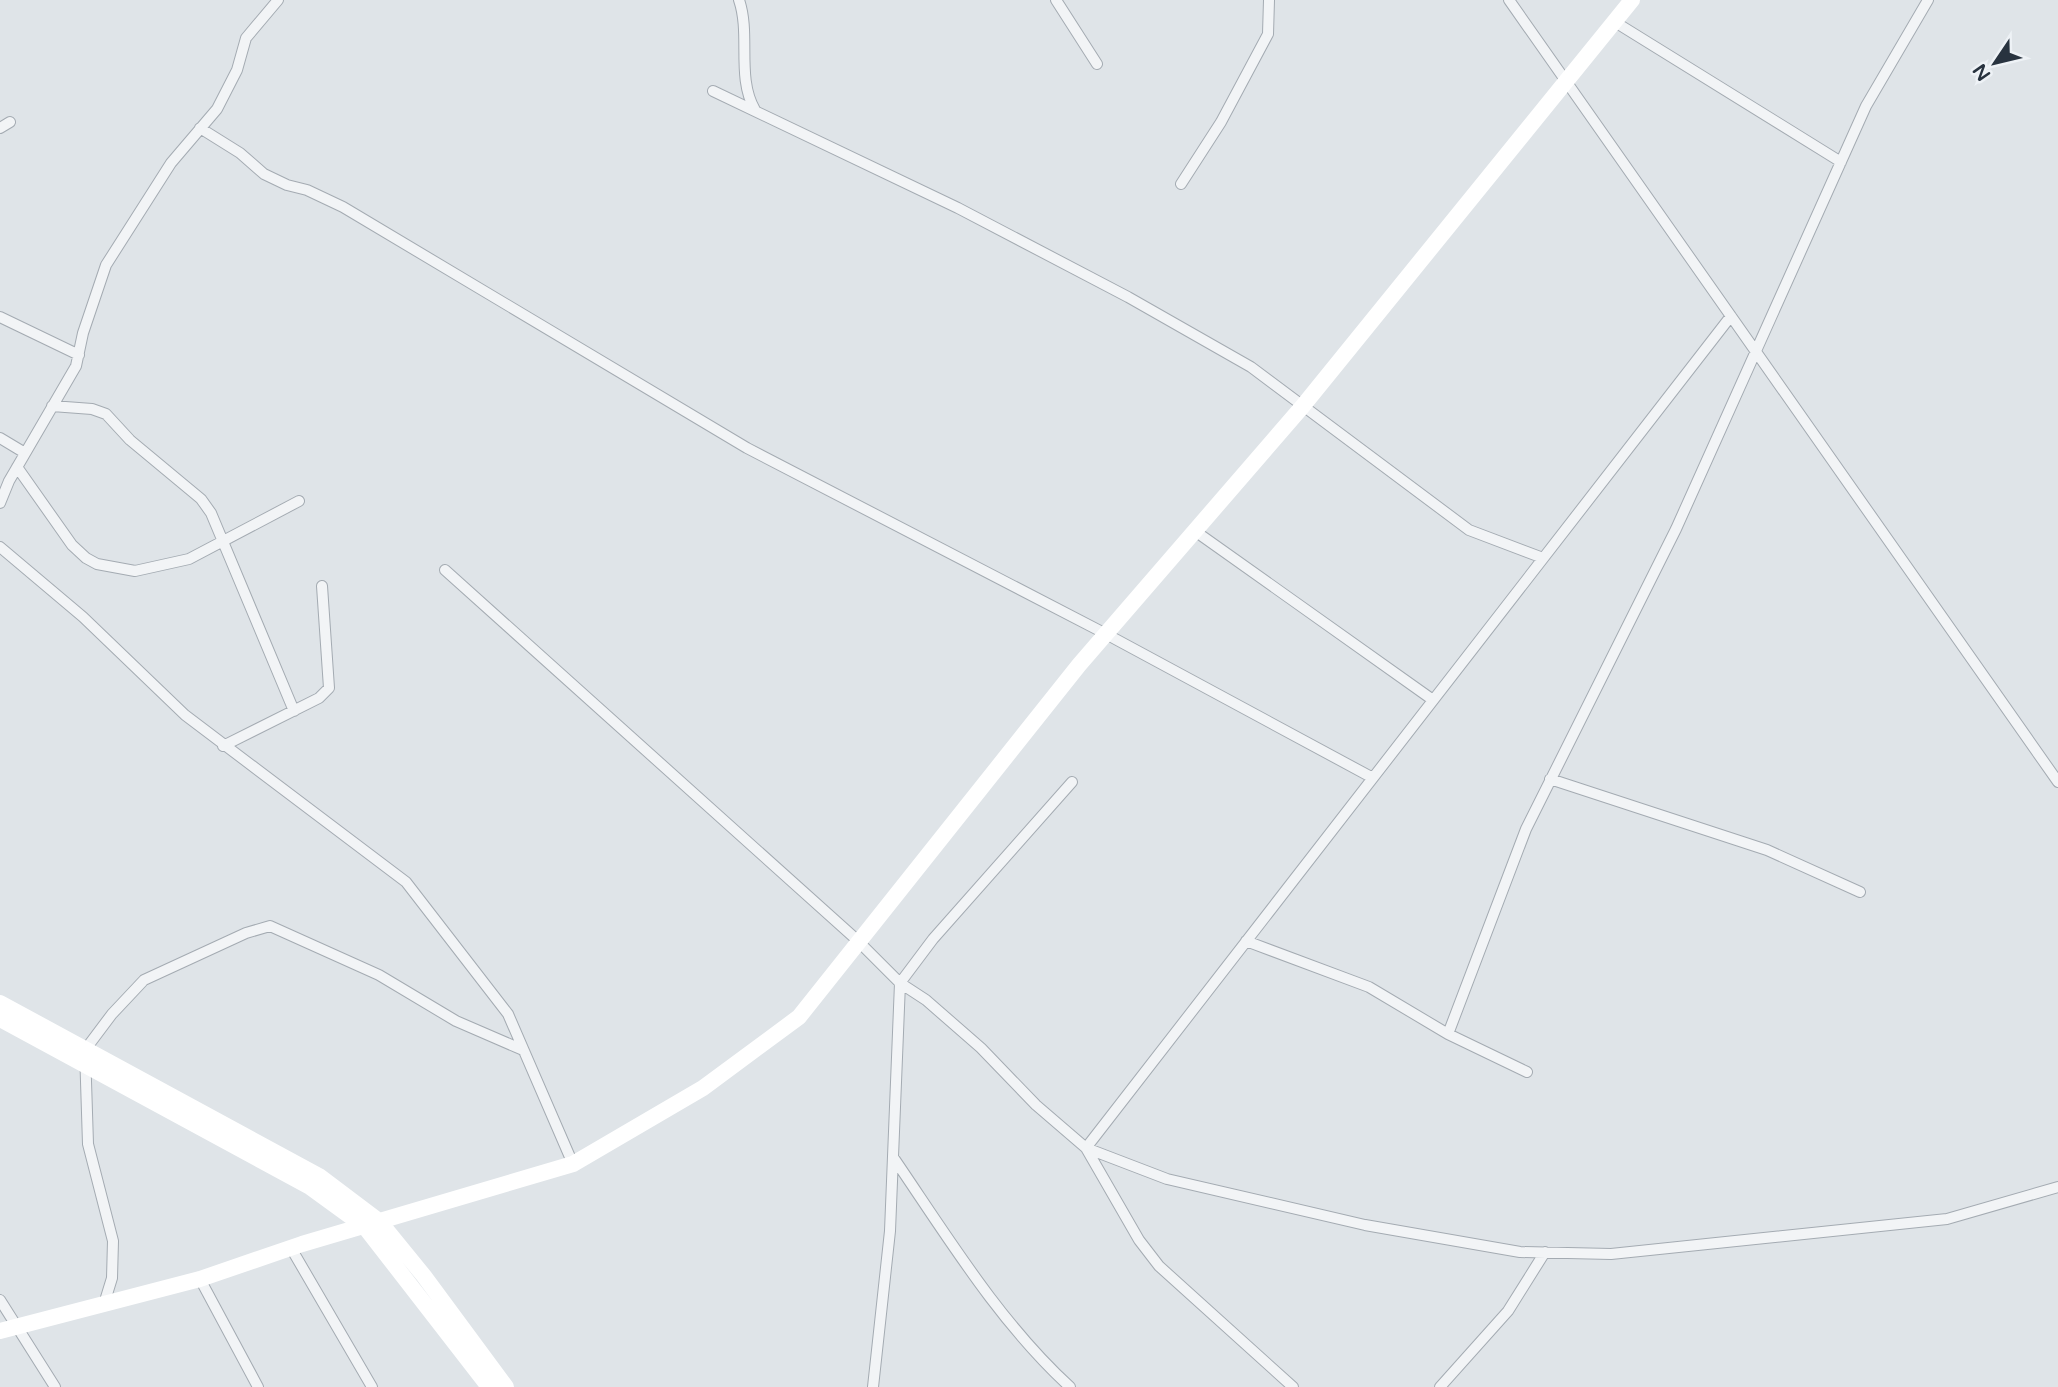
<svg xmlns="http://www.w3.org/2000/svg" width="2058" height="1387" font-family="'Varela Round',sans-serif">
<rect width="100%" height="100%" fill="#dfe4e8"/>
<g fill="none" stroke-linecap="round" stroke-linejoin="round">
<defs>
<path id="street" d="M739 0C751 35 736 77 755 110
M1056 0 1097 64
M1509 0 2058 782
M1615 22 1841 162
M713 91 958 208 1128 297 1251 367 1469 530 1543 558
M0 128 10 122
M200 128 240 153 264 174 287 185 307 190 343 207 747 448 1106 634 1373 778
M1181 184 1221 122 1268 34 1269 0
M0 317 79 355
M52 406 92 409 106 414 130 440 201 499 211 513 294 711
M0 438 25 453
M17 467 72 545 86 558 97 564 135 571 189 559 299 501
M0 503 9 481 76 366 83 333 106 265 171 163 217 109 237 70 246 38 278 0
M1195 531 1433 700
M0 547 83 617 185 715 406 882 508 1014 573 1164
M445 570 857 940 900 983 926 1000 981 1048 1036 1105 1086 1148 1167 1179 1365 1225 1520 1252 1611 1254 1947 1219 2058 1187
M223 746 319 698 329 688 322 586
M1550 779 1767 850 1860 892
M1246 941 1369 987 1448 1034 1527 1072
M1448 1034 1526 829 1676 529 1866 106 1928 0
M893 1157C947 1236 999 1322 1070 1387
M291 1248 372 1387
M200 1279 258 1387
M0 1300 55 1387
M104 1304 112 1278 113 1241 88 1144 85 1050 112 1014 144 980 246 933 270 926 379 975 456 1021 523 1050
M873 1387 890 1231 900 983 933 939 1072 782
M1293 1387 1159 1266 1139 1240 1086 1148 1731 316
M1440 1387 1508 1311 1545 1252"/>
</defs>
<!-- street casing -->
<use href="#street" stroke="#a4abb2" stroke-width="12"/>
<!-- street -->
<use href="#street" stroke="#f2f4f6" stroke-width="10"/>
<!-- secondary -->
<path stroke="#fff" stroke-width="16" d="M0 1003 319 1176 380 1222 424 1276 506 1387
M0 1019 310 1187 365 1227 489 1387
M0 1331 200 1279 302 1244 573 1164 703 1088 799 1017 1079 665 1302 407 1632 0"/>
</g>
<!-- north arrow -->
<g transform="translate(1995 63) rotate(235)" stroke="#eef2f6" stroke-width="5" paint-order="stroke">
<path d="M0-5L12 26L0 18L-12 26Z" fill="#28333f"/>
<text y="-10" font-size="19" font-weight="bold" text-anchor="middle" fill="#28333f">N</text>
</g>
</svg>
